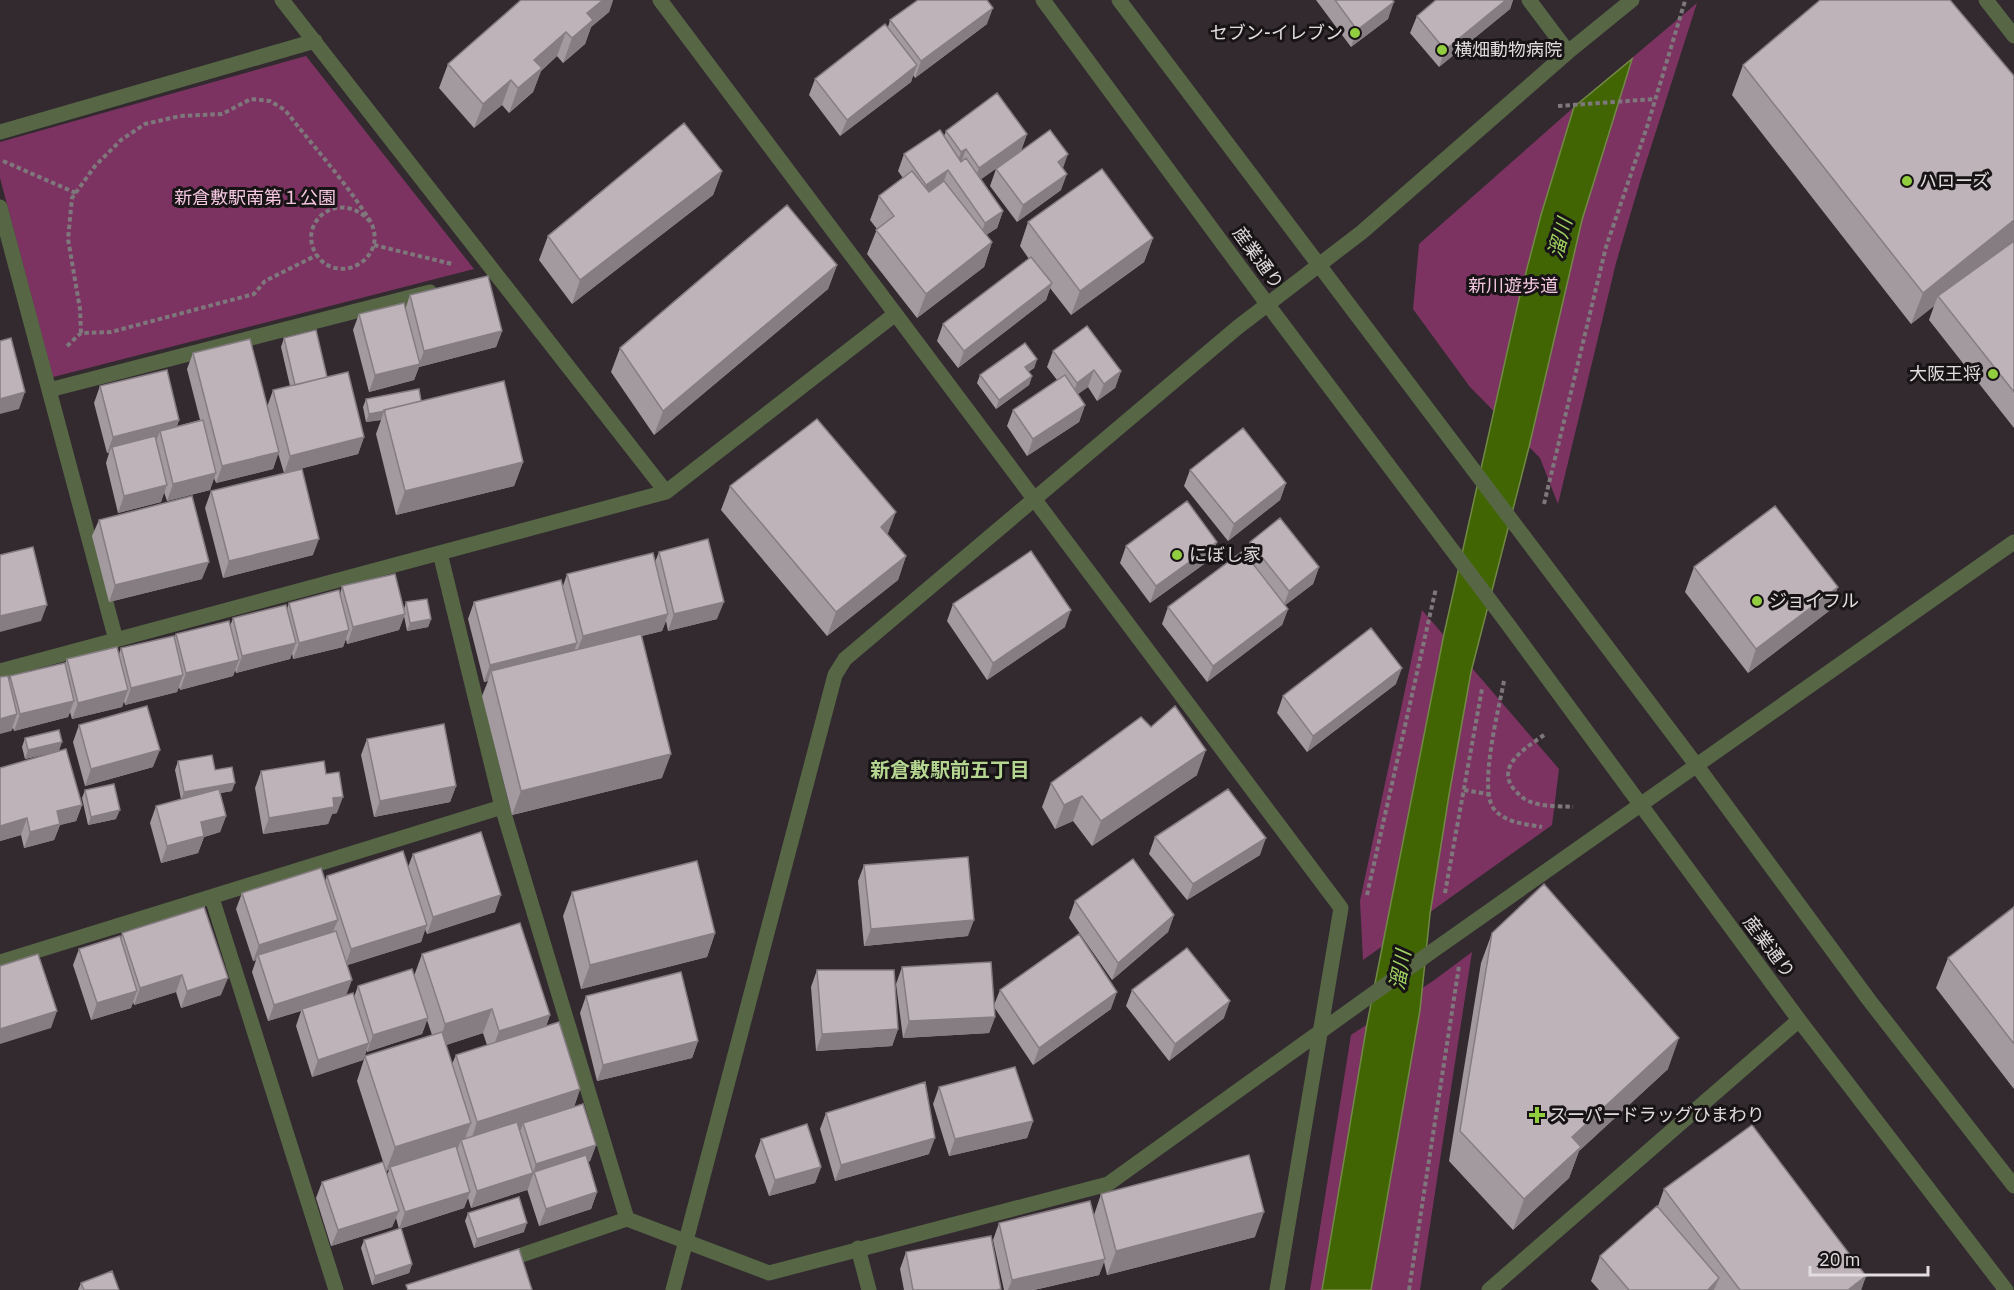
<svg xmlns="http://www.w3.org/2000/svg" width="2014" height="1290" font-family="'IBM Plex Sans','Noto Sans JP',sans-serif">
<rect width="100%" height="100%" fill="#322a2f"/>
<!-- green -->
<path fill="#7d3362" d="M1697 3 1641 178 1616 263 1558 504 1540 458 1470 387 1413 309 1419 244 1574 107Z
M306 56 474 269 53 377 0 178V142Z
M1422 610 1559 769 1552 825 1363 960 1360 901Z
M1472 952 1420 1290H1310L1351 1035 1433 981Z"/>
<!-- water -->
<path fill="#426504" stroke="#728946" stroke-width="1.5" d="M1632 59 1582 220 1529 447 1471 672 1449 795 1430 914 1420 1010 1371 1290H1322L1367 1024 1444 634 1519 299 1541 215 1574 107Z"/>
<g fill="none" stroke-linecap="round" stroke-linejoin="round">
<!-- path -->
<path stroke="#7e777b" stroke-width="4" stroke-dasharray="4.5 3" stroke-linecap="butt" d="M1558 106 1655 99
M3 161 76 193
M374 245 452 264
M81 333 80 309 68 239 72 198 95 166 121 140 145 124 180 116 222 114 251 99 270 101 285 110C313 146 344 180 369 219 392 256 339 289 316 254 296 221 342 186 372 224
M67 346 81 333 111 332 254 294 265 281 317 255
M1544 504 1606 247 1647 127 1685 1
M1504 681C1499 708 1478 789 1494 809 1505 823 1526 824 1542 827
M1544 735C1527 747 1496 765 1513 788 1518 794 1524 800 1531 802 1544 807 1560 806 1573 807
M1464 790 1488 794
M1445 893 1482 689
M1367 895 1436 588
M1409 1290 1459 966"/>
<!-- minor -->
<path stroke="#576746" stroke-width="15" d="M282 0 666 492
M660 0C886 304 1115 605 1341 908L1277 1290
M1043 0 1268 305 1507 623 1799 1020 2006 1290
M1119 0 1697 766 1869 1000 2014 1186
M1529 0 1568 52
M1986 0 2014 36
M0 132 315 41
M0 207 116 640
M49 390 430 292
M440 553 502 807 627 1219
M0 671 666 492 894 315
M212 898 336 1290
M0 962 502 807
M858 1248 869 1290
M504 1261 627 1219 769 1273 1108 1184 1434 950 2014 542
M673 1290 835 675 845 659 1238 327 1362 232 1568 52 1632 0
M1489 1290 1799 1020"/>
</g>
<!-- wall -->
<path fill="#a39a9f" fill-rule="evenodd" d="M521 0H613L609 12 591 27 585 44 563 63 557 56 541 71 533 92 509 113 502 105 474 128 439 88 448 64Z
M1316 0H1392L1388 19 1351 47Z
M1436 0H1513L1510 9 1439 67 1410 33 1417 16Z
M1819 0H1950L2014 76V428L1929 320 1934 306 1911 324 1732 95 1743 65 1818 3Z
M890 20 987 24 915 78 913 75 911 82 840 136 809 95 815 79 888 27Z
M946 131 1027 134 1021 151 981 179 1003 211 997 228 986 235 992 242 984 267 917 318 867 254 877 229 870 220 879 196 903 178 898 171 904 154 944 136Z
M1063 168 1061 190 1017 222 990 186 996 169Z
M722 171 713 195 572 304 539 260 548 236Z
M1028 222 1153 238 1144 262 1071 315 1050 288 1046 300 958 368 937 341 943 324 1029 259 1020 246Z
M837 265 828 289 654 435 611 372 620 348Z
M410 295 502 331 496 347 419 367 414 380 369 392 353 330 359 314 406 307Z
M284 338 327 377 364 437 358 454 284 473 278 453 273 469 216 483 214 478 210 490 167 501 164 492 161 502 118 513 106 463 109 453H107L94 403 100 386 179 420 177 426 200 420 187 369 193 353 267 407 273 390 290 386 281 347Z
M1053 351 1121 371 1115 388 1097 401 1088 387 1078 394 1085 405 1079 422 1027 456 1007 426 1013 410 1057 380 1047 367Z
M1037 359 1034 368 1028 372 1032 376 1029 385 996 409 977 383 980 375Z
M366 399 421 401 523 462 514 486 396 515 376 434 381 420 366 422 363 407Z
M1190 470 1286 483 1280 500 1228 541 1184 486Z
M730 486 887 534 906 556 898 580 827 636 721 510Z
M211 491 313 555 223 578 205 508Z
M99 520 202 579 109 602 92 536Z
M1250 542 1319 567 1313 584 1285 605 1288 609 1282 625 1207 682 1162 624 1168 607 1246 554Z
M1126 546 1211 559 1150 603 1120 563Z
M659 552 717 619 668 631 666 621 662 631 641 636 662 778 512 815 482 696 488 681 484 682 468 619 474 602 563 586 567 574 655 562Z
M1694 567 1829 611 1748 673 1685 592Z
M342 586 404 609 406 602 431 619 428 627 407 631 404 616 399 630 347 644 346 639 343 647 293 659 292 653 290 659 236 673 235 670 233 676 180 690 179 687 177 692 125 705 124 701 122 707 72 719 70 712 68 717 14 731 13 728 11 731 9 680 10 676 65 664 67 659 119 654 121 648 174 638 176 634 230 626 233 618 287 609 289 603 340 594Z
M953 604 1065 627 987 680 947 621Z
M1396 684 1307 752 1277 713 1283 696Z
M79 725 153 767 85 786 73 742Z
M1151 727 1197 775 1092 846 1073 821 1055 829 1042 807 1051 783Z
M25 738 59 751 25 759 22 747Z
M367 739 456 786 450 802 374 817 361 755Z
M178 761 215 770 232 791 220 793 226 816 220 832 204 837 198 853 161 863 150 823 156 806 181 799 175 770Z
M0 768 82 805 76 821 60 825 54 840 24 848 21 835 0 841Z
M261 771 326 774 337 813 332 814 328 824 263 834 255 788Z
M85 790 116 819 88 825 82 798Z
M1155 837 1260 855 1187 900 1149 854Z
M413 854 495 912 427 934 425 929 421 942 347 965 346 996 354 997 358 986 414 976 422 954 550 1015 546 1026 580 1089 574 1107 596 1145 590 1161 588 1162 597 1192 591 1209 539 1226 527 1189 531 1180 527 1190 471 1208 468 1198 464 1208 399 1229 396 1218 392 1227 331 1246 316 1198 322 1182 387 1175 389 1170 386 1171 357 1081 365 1056 432 1035 427 1020 422 1034 367 1052V1050L363 1060 312 1077 296 1026 301 1011 268 1021 252 972 256 960 253 961 236 909 242 893 325 881 327 876 408 867ZM483 1033 487 1045 456 1055 452 1064 446 1045Z
M864 865 968 936 864 946 858 881Z
M572 892 715 933 707 957 581 989 563 916Z
M1075 901 1174 915 1168 932 1112 980 1069 918Z
M2014 907V1089L1936 988 1948 958Z
M122 933 221 995 181 1008 176 992 134 1005 133 1002 131 1008 91 1020 73 965 79 949 121 938Z
M1492 933 1668 1069 1579 1151 1569 1178 1513 1230 1449 1161 1481 963Z
M902 967 994 1005 1000 990 1111 1009 1033 1065 994 1007 995 1017 989 1033 903 1038 896 984Z
M817 970 898 1029 892 1046 816 1051 811 987Z
M1132 990 1224 1018 1169 1061 1126 1006Z
M586 996 698 1041 692 1058 597 1081 580 1013Z
M939 1087 1033 1121 1027 1138 949 1156 933 1104Z
M826 1113 929 1154 835 1181 820 1129Z
M761 1139 821 1167 815 1183 769 1196 755 1156Z
M1664 1189 1866 1276 1861 1290H1599L1591 1281 1600 1256 1658 1206Z
M1101 1194 1255 1237 1107 1275 1104 1262 1099 1275 1034 1290H1004L993 1240 999 1223 1094 1215Z
M468 1213 524 1232 474 1248 465 1221Z
M364 1240 412 1264 409 1273 372 1285 361 1248Z
M906 1252 1001 1289 1000 1290H904L900 1269Z
M81 1283 119 1290H78Z"/>
<!-- shaded-wall -->
<path fill="#857d82" d="M603 0H613L609 12 591 27 585 44 563 63 572 38 587 13Z
M1506 0H1513L1510 9 1439 67 1445 50Z
M1394 2 1388 19 1351 47 1357 30Z
M993 8 987 24 915 78 921 61Z
M566 32 557 56 541 71 533 92 509 113 518 88 534 60Z
M917 65 911 82 840 136 847 120Z
M511 80 502 105 474 128 483 104Z
M1027 134 1021 151 973 185 979 168Z
M966 149 960 166 955 169 961 152Z
M1068 154 1062 171 1058 162Z
M948 170 942 186 919 202 926 185Z
M722 171 713 195 572 304 580 280Z
M1067 174 1061 190 1017 222 1023 205Z
M1003 211 997 228 979 240 985 223Z
M2014 220V242L1938 296 1934 306 1911 324 1923 293Z
M1153 238 1144 262 1071 315 1080 291Z
M992 242 984 267 917 318 926 294Z
M837 265 828 289 654 435 663 411Z
M1052 283 1046 300 958 368 964 351Z
M502 331 496 347 419 367 414 380 369 392 375 375 419 364 424 351Z
M1037 359 1034 368 1022 376 1025 367Z
M1094 370 1088 387 1071 399 1077 383Z
M1121 371 1115 388 1097 401 1104 384Z
M1032 376 1029 385 996 409 999 400Z
M25 392 19 409 0 414V399Z
M1085 405 1079 422 1027 456 1033 439Z
M384 411 381 420 366 422 369 414Z
M179 420 173 436 160 431 156 441 112 447 109 453H107L113 437Z
M364 437 358 454 284 473 290 456Z
M279 452 273 469 216 483 222 466Z
M523 462 514 486 396 515 405 491Z
M216 473 210 490 167 501 173 484Z
M1286 483 1280 500 1228 541 1234 524Z
M167 485 161 502 118 513 124 496Z
M896 512 887 536 881 527Z
M319 539 313 555 223 578 229 561Z
M1217 542 1211 559 1150 603 1156 586Z
M906 556 898 580 827 636 836 612Z
M209 562 202 579 109 602 115 585Z
M1319 567 1313 584 1283 607 1289 591Z
M1838 587 1829 611 1748 673 1756 649Z
M724 602 717 619 668 631 674 614Z
M47 605 41 621 0 632V616Z
M1288 609 1282 625 1207 682 1213 666Z
M1071 610 1065 627 987 680 993 663Z
M405 614 399 630 347 644 353 627Z
M668 614 662 631 576 653 583 636Z
M431 619 428 627 407 631 410 623Z
M349 630 343 647 293 659 299 643Z
M296 643 290 659 236 673 242 656Z
M577 643 571 660 491 671 488 681 484 682 490 665Z
M239 660 233 676 180 690 186 673Z
M1402 668 1396 684 1307 752 1313 736Z
M183 675 177 692 125 705 131 688Z
M128 690 122 707 72 719 78 703Z
M74 701 68 717 14 731 20 714Z
M17 714 11 731 0 734V719Z
M62 742 59 751 25 759 28 750Z
M160 750 153 767 85 786 91 769Z
M1206 750 1197 775 1092 846 1101 821Z
M671 754 662 778 512 815 521 791Z
M235 783 232 791 181 800 184 792Z
M456 786 450 802 374 817 380 801Z
M1082 796 1073 821 1055 829 1064 805Z
M343 797 337 813 332 814 328 824 263 834 269 818 333 798Z
M82 805 76 821 60 825 54 840 24 848 30 832 57 811Z
M120 810 116 819 88 825 91 817Z
M226 816 220 832 204 837 198 853 161 863 167 846 201 822Z
M27 818 21 835 0 841V826Z
M1266 838 1260 855 1187 900 1193 884Z
M501 895 495 912 427 934 433 917Z
M1174 915 1168 932 1112 980 1118 963Z
M338 920 331 936 258 955 256 960 253 961 259 945Z
M974 920 968 936 864 946 871 929Z
M427 925 421 942 345 966 351 949Z
M715 933 707 957 581 989 590 965Z
M182 975 176 992 134 1005 140 988Z
M228 978 221 995 181 1008 187 991Z
M352 980 346 996 268 1021 274 1005Z
M137 991 131 1008 91 1020 97 1003Z
M1117 992 1111 1009 1033 1065 1039 1048Z
M1230 1001 1224 1018 1169 1061 1175 1044Z
M492 1009 483 1033 437 1048 445 1024Z
M57 1011 51 1028 0 1044V1029Z
M550 1015 542 1039 490 1056 499 1031Z
M995 1017 989 1033 903 1038 909 1021Z
M428 1018 422 1034 367 1052 373 1035Z
M898 1029 892 1046 816 1051 822 1034Z
M1679 1038 1668 1069 1579 1151 1569 1178 1513 1230 1524 1199 1572 1137Z
M698 1041 692 1058 597 1081 603 1065Z
M369 1043 363 1060 312 1077 318 1060Z
M580 1089 572 1113 523 1123 521 1130 469 1146 477 1122Z
M1033 1121 1027 1138 949 1156 955 1139Z
M471 1123 462 1146 461 1140 458 1148 391 1170 390 1167 389 1170 386 1171 395 1147Z
M935 1138 929 1154 835 1181 841 1165Z
M596 1145 590 1161 536 1179 534 1172 527 1190 471 1208 477 1191 533 1173 536 1164Z
M821 1167 815 1183 769 1196 775 1180Z
M470 1192 464 1208 399 1229 405 1212Z
M597 1192 591 1209 539 1226 546 1209Z
M399 1211 392 1227 331 1246 338 1230Z
M1264 1212 1255 1237 1107 1275 1116 1251Z
M527 1223 524 1232 474 1248 477 1239Z
M1105 1259 1099 1275 1034 1290H1008L1012 1280Z
M412 1264 409 1273 372 1285 375 1276Z
M1866 1276 1861 1290H1848Z
M1719 1278 1714 1290H1708Z"/>
<!-- building -->
<path fill="#beb3b9" stroke="#857d82" stroke-width="1.5" d="M521 0H603L587 13 593 20 572 38 566 32 534 60 542 68 518 88 511 80 483 104 448 64Z
M918 0H987L993 8 921 61 890 20Z
M1335 0H1392L1394 2 1357 30Z
M1436 0H1506L1445 50 1417 16Z
M1820 0H1950L2014 76V220L1923 293 1743 65 1819 1Z
M885 24 917 65 847 120 815 79Z
M997 93 1027 134 979 168 966 149 961 152 946 131Z
M684 123 722 171 580 280 548 236Z
M940 130 961 162 966 158 1003 211 985 223 948 170 926 185 904 154Z
M1050 130 1068 154 1058 162 1067 174 1023 205 996 169Z
M1102 169 1153 238 1080 291 1028 222Z
M912 171 929 192 944 181 992 242 926 294 876 230 894 216 879 196Z
M787 205 837 265 663 411 620 348Z
M2014 241V392L1938 296Z
M1031 257 1052 283 964 351 943 324Z
M488 276 502 331 424 351 410 295Z
M404 303 420 364 375 375 359 314Z
M1087 326 1121 371 1104 384 1094 370 1077 383 1053 351Z
M316 330 327 377 295 385 284 338Z
M11 338 25 392 0 399V341Z
M250 339 279 452 222 466 193 353Z
M1025 343 1037 359 1025 367 1032 376 999 400 980 375Z
M167 370 179 420 113 437 100 386Z
M348 372 364 437 290 456 273 390Z
M1065 375 1085 405 1033 439 1013 410Z
M504 381 523 462 405 491 384 410Z
M419 389 421 401 384 410 385 411 369 414 366 399Z
M817 419 896 512 881 527 906 556 836 612 730 486Z
M203 420 216 473 173 484 160 431Z
M1243 428 1286 483 1234 524 1190 470Z
M155 436 167 485 124 496 112 447Z
M302 469 319 539 229 561 211 491Z
M192 496 209 562 115 585 99 520Z
M1187 501 1217 542 1156 586 1126 546Z
M1775 506 1838 587 1756 649 1694 567Z
M1280 518 1319 567 1289 591 1250 542Z
M708 539 724 602 674 614 659 552Z
M33 547 47 605 0 616V555Z
M1031 551 1071 610 993 663 953 604Z
M1243 551 1288 609 1213 666 1168 607Z
M653 553 668 614 583 636 567 574Z
M395 574 405 614 353 627 342 586Z
M561 580 577 643 490 665 474 602Z
M339 590 349 630 299 643 289 603Z
M427 599 431 619 410 623 406 602Z
M286 605 296 643 242 656 233 618Z
M229 621 239 660 186 673 176 634Z
M1371 628 1402 668 1313 736 1283 696Z
M641 634 671 754 521 791 491 671Z
M174 636 183 675 131 688 121 648Z
M117 647 128 690 78 703 67 659Z
M65 663 74 701 20 714 10 676Z
M8 676 17 714 0 719V677Z
M147 706 160 750 91 769 79 725Z
M1175 706 1206 750 1101 821 1082 796 1064 805 1051 783 1141 717 1151 727Z
M444 724 456 786 380 801 367 739Z
M59 730 62 742 28 750 25 738Z
M66 749 82 805 57 811 60 824 30 832 27 818 0 826V768Z
M212 755 215 770 232 767 235 783 184 792 178 761Z
M324 761 326 774 339 772 343 797 333 798 334 807 269 818 261 771Z
M114 784 120 810 91 817 85 790Z
M219 789 226 816 201 822 204 836 167 846 156 806Z
M1228 789 1266 838 1193 884 1155 837Z
M481 832 501 895 433 917 413 854Z
M403 851 427 925 351 949 327 876Z
M968 857 974 920 871 929 864 865Z
M1133 859 1174 915 1118 963 1075 901Z
M697 861 715 933 590 965 572 892Z
M321 868 338 920 259 945 242 893Z
M1544 884 1679 1038 1572 1137 1581 1147 1524 1199 1460 1131 1492 933Z
M204 907 228 978 187 991 182 975 140 988 122 933Z
M2014 907V1044L1948 958Z
M520 923 550 1015 499 1031 492 1009 445 1024 422 954Z
M336 931 352 980 274 1005 258 955Z
M1079 934 1117 992 1039 1048 1000 990Z
M120 936 137 991 97 1003 79 949Z
M1187 948 1230 1001 1175 1044 1132 990Z
M38 954 57 1011 0 1029V966Z
M991 962 995 1017 909 1021 902 967Z
M412 969 428 1018 373 1035 358 986Z
M817 970H894L898 1029 822 1034Z
M681 972 698 1041 603 1065 586 996Z
M353 993 369 1043 318 1060 302 1009Z
M559 1022 580 1089 477 1122 456 1055Z
M442 1032 471 1123 395 1147 365 1056Z
M1015 1067 1033 1121 955 1139 939 1087Z
M925 1082 935 1138 841 1165 826 1113Z
M583 1104 596 1145 536 1164 523 1123Z
M517 1122 533 1173 477 1191 461 1140Z
M807 1124 821 1167 775 1180 761 1139Z
M1752 1125 1866 1276 1848 1290H1740L1664 1189Z
M456 1146 470 1192 405 1212 390 1167Z
M586 1155 597 1192 546 1209 534 1172Z
M1249 1155 1264 1212 1116 1251 1101 1194Z
M383 1162 399 1211 338 1230 322 1182Z
M519 1197 527 1223 477 1239 468 1213Z
M1090 1201 1105 1259 1012 1280 999 1223Z
M1657 1206 1719 1278 1708 1290H1629L1600 1256Z
M401 1228 412 1264 375 1276 364 1240Z
M991 1236 1001 1289 996 1290H913L906 1252Z
M519 1249 532 1290H408L406 1285Z
M112 1271 119 1290H84L81 1283Z"/>
<!-- markers -->
<g fill="#92cd3f" stroke="#181416" stroke-width="2">
<circle cx="1355" cy="33" r="6"/>
<circle cx="1442" cy="50" r="6"/>
<circle cx="1907" cy="181" r="6"/>
<circle cx="1993" cy="374" r="6"/>
<circle cx="1177" cy="555" r="6"/>
<circle cx="1757" cy="601" r="6"/>
<path d="M1534 1106h6v6h6v6h-6v6h-6v-6h-6v-6h6z"/>
</g>
<g text-anchor="middle" stroke-width="6" stroke-linejoin="round" paint-order="stroke">
<!-- poi labels -->
<g font-size="18" fill="#e2dcdf" stroke="#181416" text-anchor="start">
<text x="1343" y="39" text-anchor="end">セブン-イレブン</text>
<text x="1454" y="56">横畑動物病院</text>
<text x="1919" y="187">ハローズ</text>
<text x="1981" y="380" text-anchor="end">大阪王将</text>
<text x="1189" y="561">にぼし家</text>
<text x="1769" y="607">ジョイフル</text>
<text x="1549" y="1121">スーパードラッグひまわり</text>
</g>
<!-- park labels -->
<g font-size="18" fill="#f5c8e1" stroke="#181416">
<text x="255" y="204">新倉敷駅南第１公園</text>
<text x="1513" y="292">新川遊歩道</text>
</g>
<!-- street labels -->
<g font-size="18" fill="#e2dcdf" stroke="#181416">
<text transform="translate(1258 258) rotate(54)" y="6">産業通り</text>
<text transform="translate(1769 947) rotate(53)" y="6">産業通り</text>
</g>
<!-- water labels -->
<g font-size="20" font-style="italic" fill="#a0d363" stroke="#181416">
<text transform="translate(1560 238) rotate(-75)" y="7">溜川</text>
<text transform="translate(1400 970) rotate(-80)" y="7">溜川</text>
</g>
<!-- neighbourhood labels -->
<g font-size="20" font-weight="bold" fill="#b4d690" stroke="#181416">
<text x="950" y="777">新倉敷駅前五丁目</text>
</g>
</g>
<!-- scale -->
<path d="M1810 1266v9h118v-9" fill="none" stroke="#e2dcdf" stroke-width="3"/>
<text x="1819" y="1266" font-size="18" fill="#e2dcdf" stroke="#181416" stroke-width="4.5" paint-order="stroke">20 m</text>
</svg>
